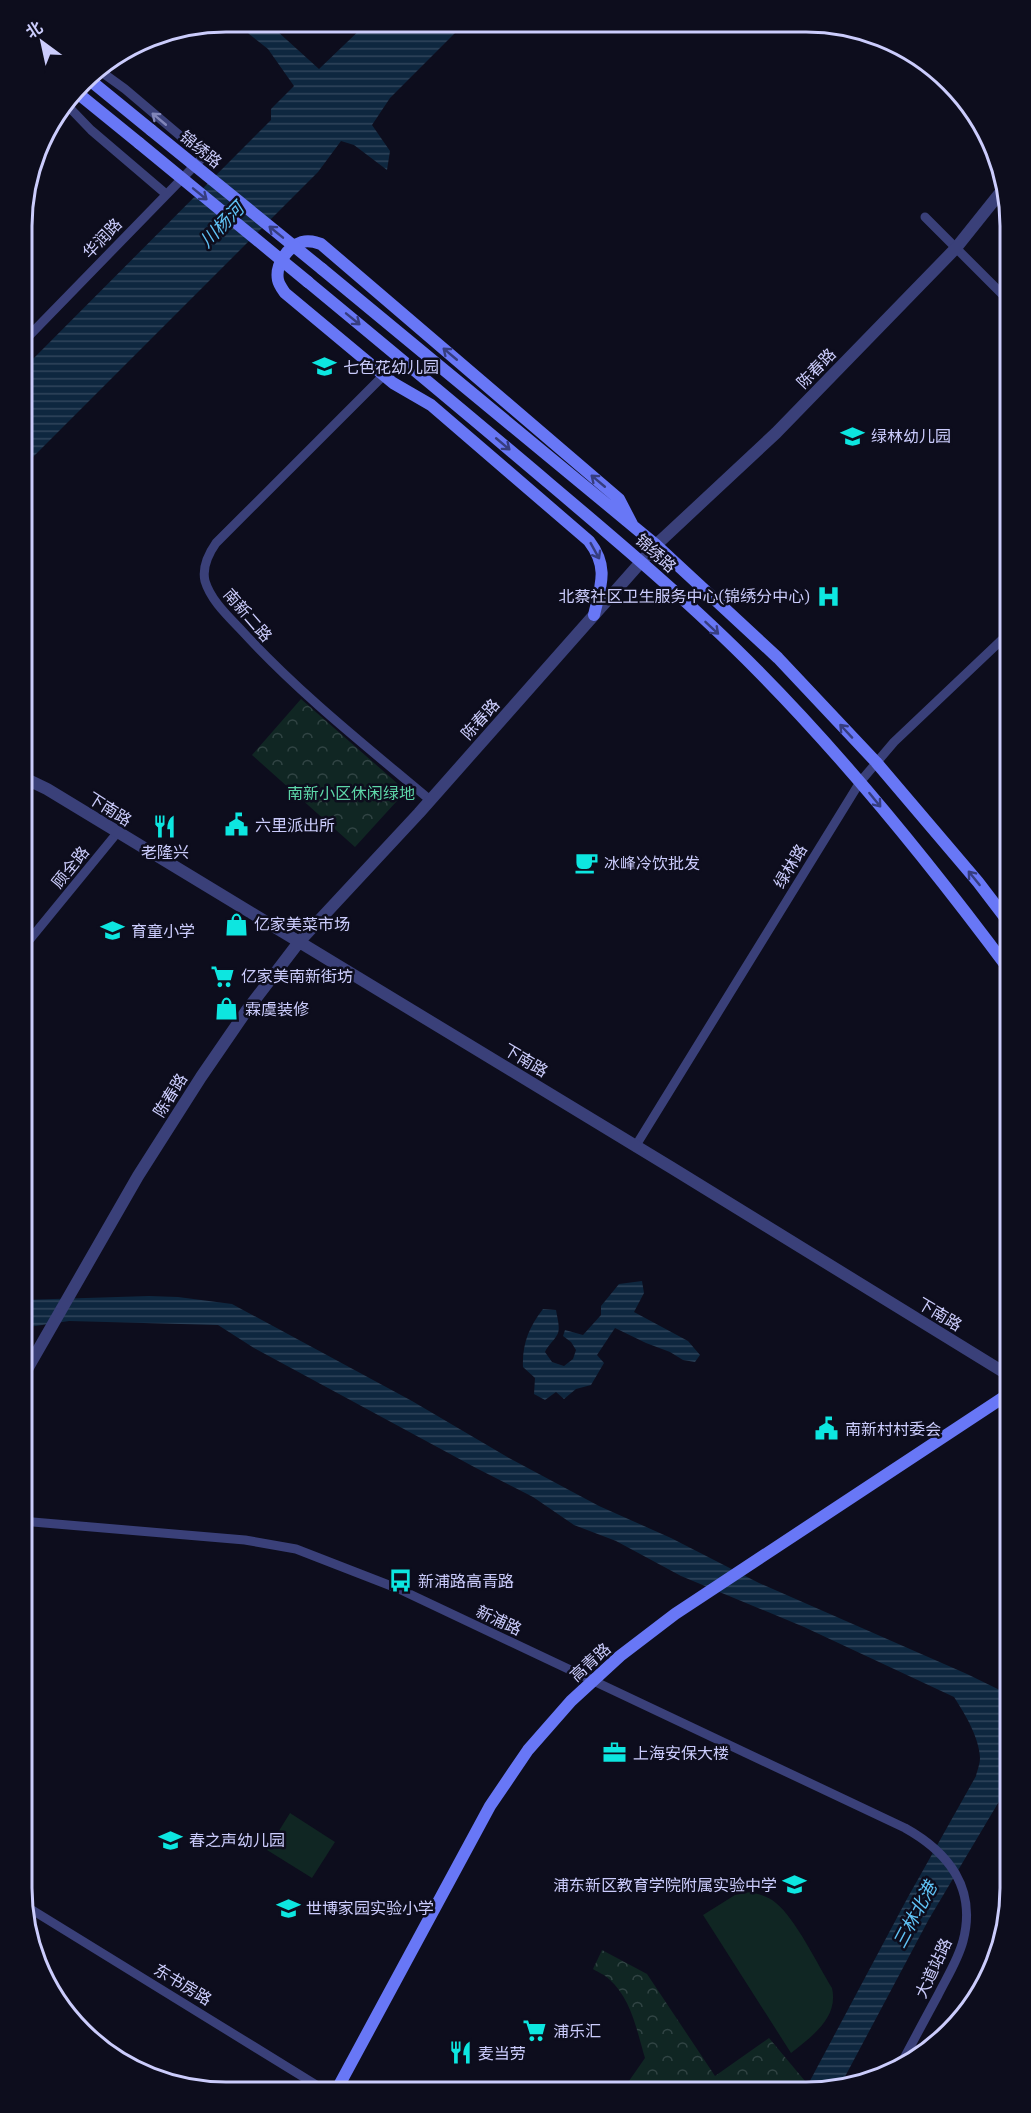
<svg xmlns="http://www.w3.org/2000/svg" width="1031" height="2113" font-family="'Exo 2','Noto Sans SC',sans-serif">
<defs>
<pattern id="forest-crowns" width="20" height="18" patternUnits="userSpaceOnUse" patternTransform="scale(1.5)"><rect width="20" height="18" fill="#102623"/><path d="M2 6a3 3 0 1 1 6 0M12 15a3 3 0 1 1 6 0" fill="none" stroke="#314444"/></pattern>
<pattern id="water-rules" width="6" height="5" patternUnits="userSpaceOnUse" patternTransform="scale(1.5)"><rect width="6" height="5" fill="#0e273f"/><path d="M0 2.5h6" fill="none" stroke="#30455c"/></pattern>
</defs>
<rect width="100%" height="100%" fill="#0d0d1d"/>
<!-- grass -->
<path fill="#102623" d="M290 1813 335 1842 312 1878 267 1850Z
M750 1892C759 1894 769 1897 776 1903 795 1918 818 1965 832 1988 839 2018 811 2037 791 2053L703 1915 735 1895Z"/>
<!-- forest -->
<path fill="url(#forest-crowns)" d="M301 699 406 791 355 847 252 755Z
M602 1950 647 1974 715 2076 769 2038 805 2081 799 2092 622 2091 645 2058C637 2031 631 1998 609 1979 605 1975 598 1972 593 1969Z"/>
<!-- water -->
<path fill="url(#water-rules)" d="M238 21H266L319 69 368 22H466L390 98 372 125 390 151 387 170 354 145 341 141 318 172 22 468 23 369 271 120V109L294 86 268 49 249 34Z
M642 1281 644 1293 634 1312 688 1341 700 1355 695 1362 683 1360 670 1352 646 1343 615 1328 597 1355 604 1363 591 1385 576 1389 564 1399 556 1392 545 1400 534 1394 535 1378 523 1367C522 1344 529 1327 543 1309L556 1310C557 1317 561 1329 557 1335 553 1342 548 1345 545 1352L552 1362 564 1366 573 1359 576 1350 571 1342 563 1336 565 1330 583 1335 601 1315V1306L619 1284Z
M149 1296 178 1297 232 1304 412 1401 509 1458 599 1506 671 1538 759 1583 967 1674 1010 1695V1783L929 1919 840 2086 804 2092 908 1897 976 1776C977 1771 980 1764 980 1758 979 1737 965 1714 954 1697L804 1627 681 1576 616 1541 574 1525 533 1497 476 1468 254 1348 218 1325 69 1321 22 1328V1300Z"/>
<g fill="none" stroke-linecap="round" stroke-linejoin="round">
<!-- minor -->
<path stroke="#3a4079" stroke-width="9" d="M66 104 91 130 166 194
M925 217 1010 302
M23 342 204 156 125 89 96 68
M384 375 216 543C209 553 202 568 205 581 211 601 229 617 243 632 300 694 366 746 430 800
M22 949 117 833
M635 1147 860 782 894 742 1010 632
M21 1521 245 1540 296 1549 399 1589 905 1828C948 1852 977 1888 963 1941 958 1960 947 1977 938 1995 925 2019 912 2043 899 2068
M24 1905 326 2091"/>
<!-- tertiary -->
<path stroke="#3a4079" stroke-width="12" d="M22 777 47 789 672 1168 1010 1376
M22 1378 138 1176 201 1077 247 1010 299 942 419 813 656 545 776 433 956 248 1004 188"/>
<!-- secondary -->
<path stroke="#6877f6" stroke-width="12" d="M86 77 151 130
M75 91 139 143
M322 269 656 545 778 658 876 762 978 882 1010 924
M308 282C389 349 471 417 551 485 622 545 693 605 758 671 850 764 932 866 1010 971
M594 615C601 585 609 567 589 541L431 405 393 383 285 293C283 290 279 285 278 280 275 265 287 247 302 242 309 240 315 242 321 244L619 499 633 526
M336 2091 490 1806 528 1750 571 1701 620 1656 675 1614 1010 1393"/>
<!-- secondary-bridge -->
<path stroke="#6877f6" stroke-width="12" d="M151 130 322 269
M139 143 308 282"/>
</g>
<!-- one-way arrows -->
<defs><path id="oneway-shaft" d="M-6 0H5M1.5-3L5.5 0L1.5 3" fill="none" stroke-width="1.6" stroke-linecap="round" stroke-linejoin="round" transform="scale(1.5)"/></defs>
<use stroke="#8286ba" href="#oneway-shaft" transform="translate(159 119) rotate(-140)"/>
<g stroke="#363d7f">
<use href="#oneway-shaft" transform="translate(200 194) rotate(39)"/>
<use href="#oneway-shaft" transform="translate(276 232) rotate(-141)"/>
<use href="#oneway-shaft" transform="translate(353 319) rotate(39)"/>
<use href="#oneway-shaft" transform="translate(450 354) rotate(-140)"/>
<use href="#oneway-shaft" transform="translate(503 444) rotate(40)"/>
<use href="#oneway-shaft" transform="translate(598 481) rotate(-140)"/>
<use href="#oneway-shaft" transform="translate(595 551) rotate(61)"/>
<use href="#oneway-shaft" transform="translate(712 628) rotate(43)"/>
<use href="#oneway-shaft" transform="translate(846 731) rotate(-133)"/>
<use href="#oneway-shaft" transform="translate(875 800) rotate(51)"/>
<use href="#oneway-shaft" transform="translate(974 878) rotate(-129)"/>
</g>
<!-- icons -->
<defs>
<symbol id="school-bare" viewBox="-9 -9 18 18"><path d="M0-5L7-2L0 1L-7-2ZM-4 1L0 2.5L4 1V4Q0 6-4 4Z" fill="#0de6e0" stroke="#0d0d1d" stroke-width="2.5" paint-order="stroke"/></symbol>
<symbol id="hospital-bare" viewBox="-9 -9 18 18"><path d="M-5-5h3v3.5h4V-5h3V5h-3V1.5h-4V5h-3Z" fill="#0de6e0" stroke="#0d0d1d" stroke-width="2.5" paint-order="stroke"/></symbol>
<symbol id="civic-bare" viewBox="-9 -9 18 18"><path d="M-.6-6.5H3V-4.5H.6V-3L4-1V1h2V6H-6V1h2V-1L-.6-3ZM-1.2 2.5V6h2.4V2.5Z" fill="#0de6e0" stroke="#0d0d1d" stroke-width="2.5" paint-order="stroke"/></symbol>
<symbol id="restaurant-bare" viewBox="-9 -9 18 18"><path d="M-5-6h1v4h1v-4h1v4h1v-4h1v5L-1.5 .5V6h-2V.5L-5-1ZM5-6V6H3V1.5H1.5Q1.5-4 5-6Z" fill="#0de6e0" stroke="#0d0d1d" stroke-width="2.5" paint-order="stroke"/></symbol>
<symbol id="cafe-bare" viewBox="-9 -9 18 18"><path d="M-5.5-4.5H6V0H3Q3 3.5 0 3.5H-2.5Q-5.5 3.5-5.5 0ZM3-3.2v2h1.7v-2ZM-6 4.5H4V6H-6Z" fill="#0de6e0" stroke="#0d0d1d" stroke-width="2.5" paint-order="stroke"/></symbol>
<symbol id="shop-bare" viewBox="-9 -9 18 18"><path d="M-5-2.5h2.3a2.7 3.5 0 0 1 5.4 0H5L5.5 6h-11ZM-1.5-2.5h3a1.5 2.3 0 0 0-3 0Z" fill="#0de6e0" stroke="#0d0d1d" stroke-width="2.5" paint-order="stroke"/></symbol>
<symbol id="supermarket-bare" viewBox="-9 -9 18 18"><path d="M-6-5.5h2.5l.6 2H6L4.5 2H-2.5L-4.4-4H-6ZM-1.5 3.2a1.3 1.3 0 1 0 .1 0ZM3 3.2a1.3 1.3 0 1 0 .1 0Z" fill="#0de6e0" stroke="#0d0d1d" stroke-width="2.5" paint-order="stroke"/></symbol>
<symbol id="bus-bare" viewBox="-9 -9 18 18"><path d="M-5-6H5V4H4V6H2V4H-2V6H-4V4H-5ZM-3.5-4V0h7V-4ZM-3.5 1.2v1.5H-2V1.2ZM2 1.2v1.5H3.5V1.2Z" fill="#0de6e0" stroke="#0d0d1d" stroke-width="2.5" paint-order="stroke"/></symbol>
<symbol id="office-bare" viewBox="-9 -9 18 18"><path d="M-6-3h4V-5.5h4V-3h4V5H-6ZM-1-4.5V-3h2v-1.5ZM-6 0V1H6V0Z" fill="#0de6e0" stroke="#0d0d1d" stroke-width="2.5" paint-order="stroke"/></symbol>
</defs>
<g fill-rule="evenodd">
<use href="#school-bare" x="308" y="350" width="33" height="33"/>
<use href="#school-bare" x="836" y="420" width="33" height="33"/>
<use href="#hospital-bare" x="812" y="580" width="33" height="33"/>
<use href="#civic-bare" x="220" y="808" width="33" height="33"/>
<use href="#restaurant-bare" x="148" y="810" width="33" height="33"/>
<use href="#cafe-bare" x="570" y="846" width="33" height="33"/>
<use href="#shop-bare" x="220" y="908" width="33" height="33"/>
<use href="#school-bare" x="96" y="914" width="33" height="33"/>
<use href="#supermarket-bare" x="206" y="960" width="33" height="33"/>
<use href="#shop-bare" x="210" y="992" width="33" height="33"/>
<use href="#civic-bare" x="810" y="1412" width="33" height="33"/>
<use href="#bus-bare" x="384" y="1564" width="33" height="33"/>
<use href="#office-bare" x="598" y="1736" width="33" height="33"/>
<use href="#school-bare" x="154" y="1824" width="33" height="33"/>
<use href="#school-bare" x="778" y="1868" width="33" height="33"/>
<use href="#school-bare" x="272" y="1892" width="33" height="33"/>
<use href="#supermarket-bare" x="518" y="2014" width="33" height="33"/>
<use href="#restaurant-bare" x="444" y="2036" width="33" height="33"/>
</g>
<g text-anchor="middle" stroke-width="5" stroke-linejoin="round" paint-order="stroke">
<!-- street labels -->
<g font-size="16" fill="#cbccfc" stroke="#0d0d1d">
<text transform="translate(201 149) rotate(39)" y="6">锦绣路</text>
<text transform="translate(102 238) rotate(-46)" y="6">华润路</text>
<text transform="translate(816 368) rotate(-46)" y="6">陈春路</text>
<text transform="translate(656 553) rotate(42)" y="6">锦绣路</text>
<text transform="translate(248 615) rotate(49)" y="6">南新二路</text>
<text transform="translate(480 719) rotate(-48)" y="6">陈春路</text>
<text transform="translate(110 809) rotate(32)" y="6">下南路</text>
<text transform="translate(790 866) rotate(-59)" y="6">绿林路</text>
<text transform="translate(70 867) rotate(-51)" y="6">顾全路</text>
<text transform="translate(526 1060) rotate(31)" y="6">下南路</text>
<text transform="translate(170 1095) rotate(-58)" y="6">陈春路</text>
<text transform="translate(940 1314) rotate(31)" y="6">下南路</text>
<text transform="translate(499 1620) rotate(25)" y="6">新浦路</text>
<text transform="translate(590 1662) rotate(-42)" y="6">高青路</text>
<text transform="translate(933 1968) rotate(-65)" y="6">大道站路</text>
<text transform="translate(183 1984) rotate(31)" y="6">东书房路</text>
</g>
<!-- poi labels -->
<g font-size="16" fill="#cbccfc" stroke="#0d0d1d" text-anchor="start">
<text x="343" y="373">七色花幼儿园</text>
<text x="871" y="442">绿林幼儿园</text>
<text x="810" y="602" text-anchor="end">北蔡社区卫生服务中心(锦绣分中心)</text>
<text x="255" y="831">六里派出所</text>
<text x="165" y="858" text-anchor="middle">老隆兴</text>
<text x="604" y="869">冰峰冷饮批发</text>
<text x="254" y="930">亿家美菜市场</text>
<text x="131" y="937">育童小学</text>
<text x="241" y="982">亿家美南新街坊</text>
<text x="245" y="1015">霖虞装修</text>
<text x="845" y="1435">南新村村委会</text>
<text x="418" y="1587">新浦路高青路</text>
<text x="633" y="1759">上海安保大楼</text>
<text x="189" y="1846">春之声幼儿园</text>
<text x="777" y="1891" text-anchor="end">浦东新区教育学院附属实验中学</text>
<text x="306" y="1914">世博家园实验小学</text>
<text x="553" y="2037">浦乐汇</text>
<text x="478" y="2059">麦当劳</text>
</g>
<!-- park labels -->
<g font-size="16" fill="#5dd7a9" stroke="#0d0d1d">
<text x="351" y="799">南新小区休闲绿地</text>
</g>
<!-- water labels -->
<g font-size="18" font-style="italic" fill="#60c3f6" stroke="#0d0d1d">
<text transform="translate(222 225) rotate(-46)" y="6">川杨河</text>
<text transform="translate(915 1915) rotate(-62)" y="6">三林北港</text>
</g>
</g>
<!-- crop -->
<path d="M0 0H1031V2113H0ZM226 32H806A194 194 0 0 1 1000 226V1888A194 194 0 0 1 806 2082H226A194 194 0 0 1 32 1888V226A194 194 0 0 1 226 32Z" fill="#0d0d1d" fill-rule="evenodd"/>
<path fill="none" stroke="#cbccfc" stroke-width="3" d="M226 32H806A194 194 0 0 1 1000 226V1888A194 194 0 0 1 806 2082H226A194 194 0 0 1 32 1888V226A194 194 0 0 1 226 32Z"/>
<!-- north arrow -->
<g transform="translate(42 42) rotate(327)" stroke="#0d0d1d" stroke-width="4.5" paint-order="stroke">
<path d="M0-4.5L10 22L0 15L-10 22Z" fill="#cbccfc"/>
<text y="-9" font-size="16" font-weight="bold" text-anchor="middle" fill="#cbccfc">北</text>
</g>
</svg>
